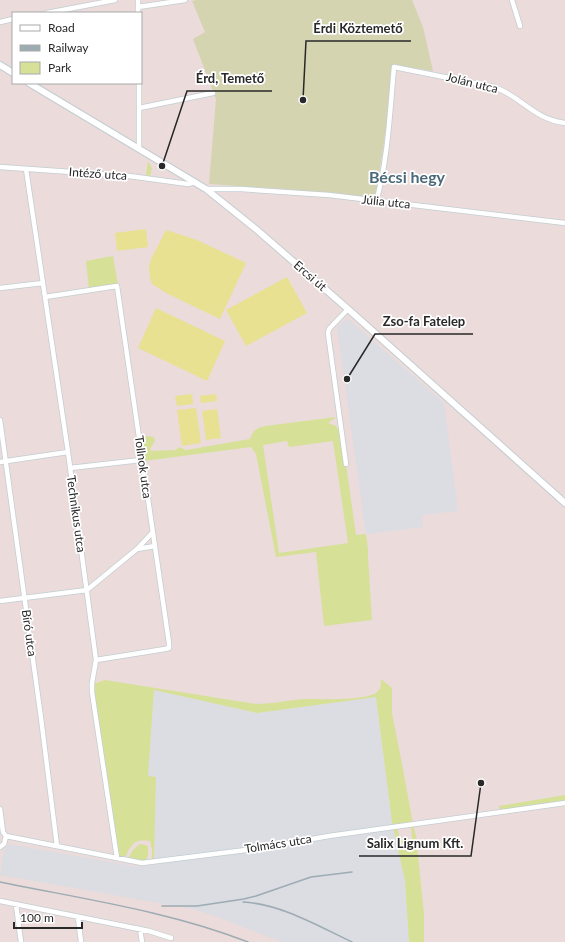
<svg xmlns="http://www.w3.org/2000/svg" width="565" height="942" font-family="Lato,sans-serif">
<rect width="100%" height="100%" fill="#ebdbda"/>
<!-- industrial -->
<path fill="#dbdde3" d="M347 318 444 403 458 511 422 515 423 527 366 534 337 328Z
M154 690 257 713 376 697 392 822 405 881 409 942H282L220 918 193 909 0 875 4 850 9 844 138 867 154 865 156 777 148 776Z"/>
<!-- green -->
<path fill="#d6e197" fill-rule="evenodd" d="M148 161 152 168 150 176 146 175Z
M113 256 118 285 89 289 86 261Z
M336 417 328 423 336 426 342 436 356 535 366 534 368 549V557L372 620 324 626 316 552 276 557 256 454 251 447 144 461 141 440 147 436 154 437 155 441 151 447 150 450 152 451 175 450 180 447 186 450 250 439C253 430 257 428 265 426ZM287 441 289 447 333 441 348 543 279 553 263 445Z
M381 679 392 688V713L403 769 413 824 416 836 424 914V942H409L405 881 392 822 376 697 257 713 154 690 148 776 156 777 154 860 152 861V850L150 841C136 838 131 844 126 856L124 857 118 856 93 692V684L105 680 256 704C273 704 288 700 305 699 322 699 362 701 376 693 381 690 381 684 381 679ZM411 825 412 839 400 840 397 827Z
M565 795V803L501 812 499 806Z
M140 844 146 845 148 847V855L146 861 129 859V857L133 850Z"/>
<!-- cemetery -->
<path fill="#d4d4b1" d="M196 0H412L423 27 433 71 393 65 386 129 375 199 296 190 209 184 216 99 193 39 205 32 192 1Z"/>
<!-- pitch -->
<path fill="#e8e192" d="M146 229 148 247 117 251 115 233Z
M166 230 197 240 246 263 220 319 168 294 152 284 150 278 149 267 151 259Z
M287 277 307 313 246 346 226 310Z
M156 308 225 341 207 381 138 348Z
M192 394 193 404 177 406 175 396Z
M216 394 217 401 201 403 200 396Z
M196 408 201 443 182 446 177 410Z
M217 409 221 438 206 440 202 411Z"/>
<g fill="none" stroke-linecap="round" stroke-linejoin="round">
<defs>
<path id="street" d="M512 0 520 26
M138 7 185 0
M47 13 115 0
M138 13V0
M0 22 13 19
M139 83V148
M139 108 213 93
M0 167 129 176 188 184 195 182
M26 169 68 452 96 660 92 683V692L117 858
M206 189H241L329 195 565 223
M376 202C388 160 390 110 394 67L494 87C521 96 533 119 565 123
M0 288 43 283
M45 297 117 286 169 643V648L165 649 96 660
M0 420 41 718 57 846
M0 462 68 452
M346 464 328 333 329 329 348 309
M70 468 141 460
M152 533 137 549 155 546
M0 601 87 590 137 549
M0 809 3 832 6 836
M6 836 142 863 254 849 329 836 565 803
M0 847 4 844 6 836
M0 901 149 931 171 938
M16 905 21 942
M78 917 81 942
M140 929 142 942"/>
<path id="secondary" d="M0 65 13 73
M29 83 206 189 257 230 348 309 565 503"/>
</defs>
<!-- street casing -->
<use href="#street" stroke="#c2ced2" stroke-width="6"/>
<!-- secondary casing -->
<use href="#secondary" stroke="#c2ced2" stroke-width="8"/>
<!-- street -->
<use href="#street" stroke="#fff" stroke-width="4.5"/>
<!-- secondary -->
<use href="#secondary" stroke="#fff" stroke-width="6"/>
<!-- rail -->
<path stroke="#9dabb3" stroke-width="1.5" d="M0 882C83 899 168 911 248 942
M243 902C281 904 318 926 352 942
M162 906H197L244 899 256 896 311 877 352 872"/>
</g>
<g text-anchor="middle" stroke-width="3.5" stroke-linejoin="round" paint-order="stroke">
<!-- street labels -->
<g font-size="12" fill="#282828" stroke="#fff">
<text transform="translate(472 83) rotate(14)" y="4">Jolán utca</text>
<text transform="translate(98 174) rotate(4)" y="4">Intéző utca</text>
<text transform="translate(386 202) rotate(6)" y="4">Júlia utca</text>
<text transform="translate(310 276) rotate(41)" y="4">Ercsi út</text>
<text transform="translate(143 467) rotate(82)" y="4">Tollnok utca</text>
<text transform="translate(76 514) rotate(82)" y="4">Technikus utca</text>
<text transform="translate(29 633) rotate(82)" y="4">Bíró utca</text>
<text transform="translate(278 844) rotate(-9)" y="4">Tolmács utca</text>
</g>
<!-- district labels -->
<g font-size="16" font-weight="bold" fill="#4a6978" stroke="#fff">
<text x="407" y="183">Bécsi hegy</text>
</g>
</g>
<!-- callouts -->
<path fill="none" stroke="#282828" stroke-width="1.5" d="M303 100L306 41H411M162 166L187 91H272M347 379L375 334H473M481 783L471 856H359"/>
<g fill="#282828" stroke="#fff" stroke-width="1.5">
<circle cx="303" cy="100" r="4"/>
<circle cx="162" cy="166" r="4"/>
<circle cx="347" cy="379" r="4"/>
<circle cx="481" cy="783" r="4"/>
</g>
<g font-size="13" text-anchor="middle" font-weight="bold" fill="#282828" stroke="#fff" stroke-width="3.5" stroke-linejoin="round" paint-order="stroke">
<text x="358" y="33">Érdi Köztemető</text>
<text x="230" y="83">Érd, Temető</text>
<text x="424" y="326">Zso-fa Fatelep</text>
<text x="415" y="848">Salix Lignum Kft.</text>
</g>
<!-- legend -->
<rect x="12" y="12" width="130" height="72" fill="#ffffff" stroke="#a9a9a9"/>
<rect x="20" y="25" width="20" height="6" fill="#ffffff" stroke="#a9a9a9"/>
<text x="48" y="32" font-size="12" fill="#282828">Road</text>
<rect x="20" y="45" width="20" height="6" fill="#9dabb3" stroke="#a9a9a9"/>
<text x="48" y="52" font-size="12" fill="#282828">Railway</text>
<rect x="20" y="62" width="20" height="12" fill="#d6e197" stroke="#a9a9a9"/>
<text x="48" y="72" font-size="12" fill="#282828">Park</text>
<!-- scale -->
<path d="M14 922v6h68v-6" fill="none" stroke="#282828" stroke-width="2"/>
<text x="20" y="922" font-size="12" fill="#282828" stroke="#ffffff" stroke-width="3" paint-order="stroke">100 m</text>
</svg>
